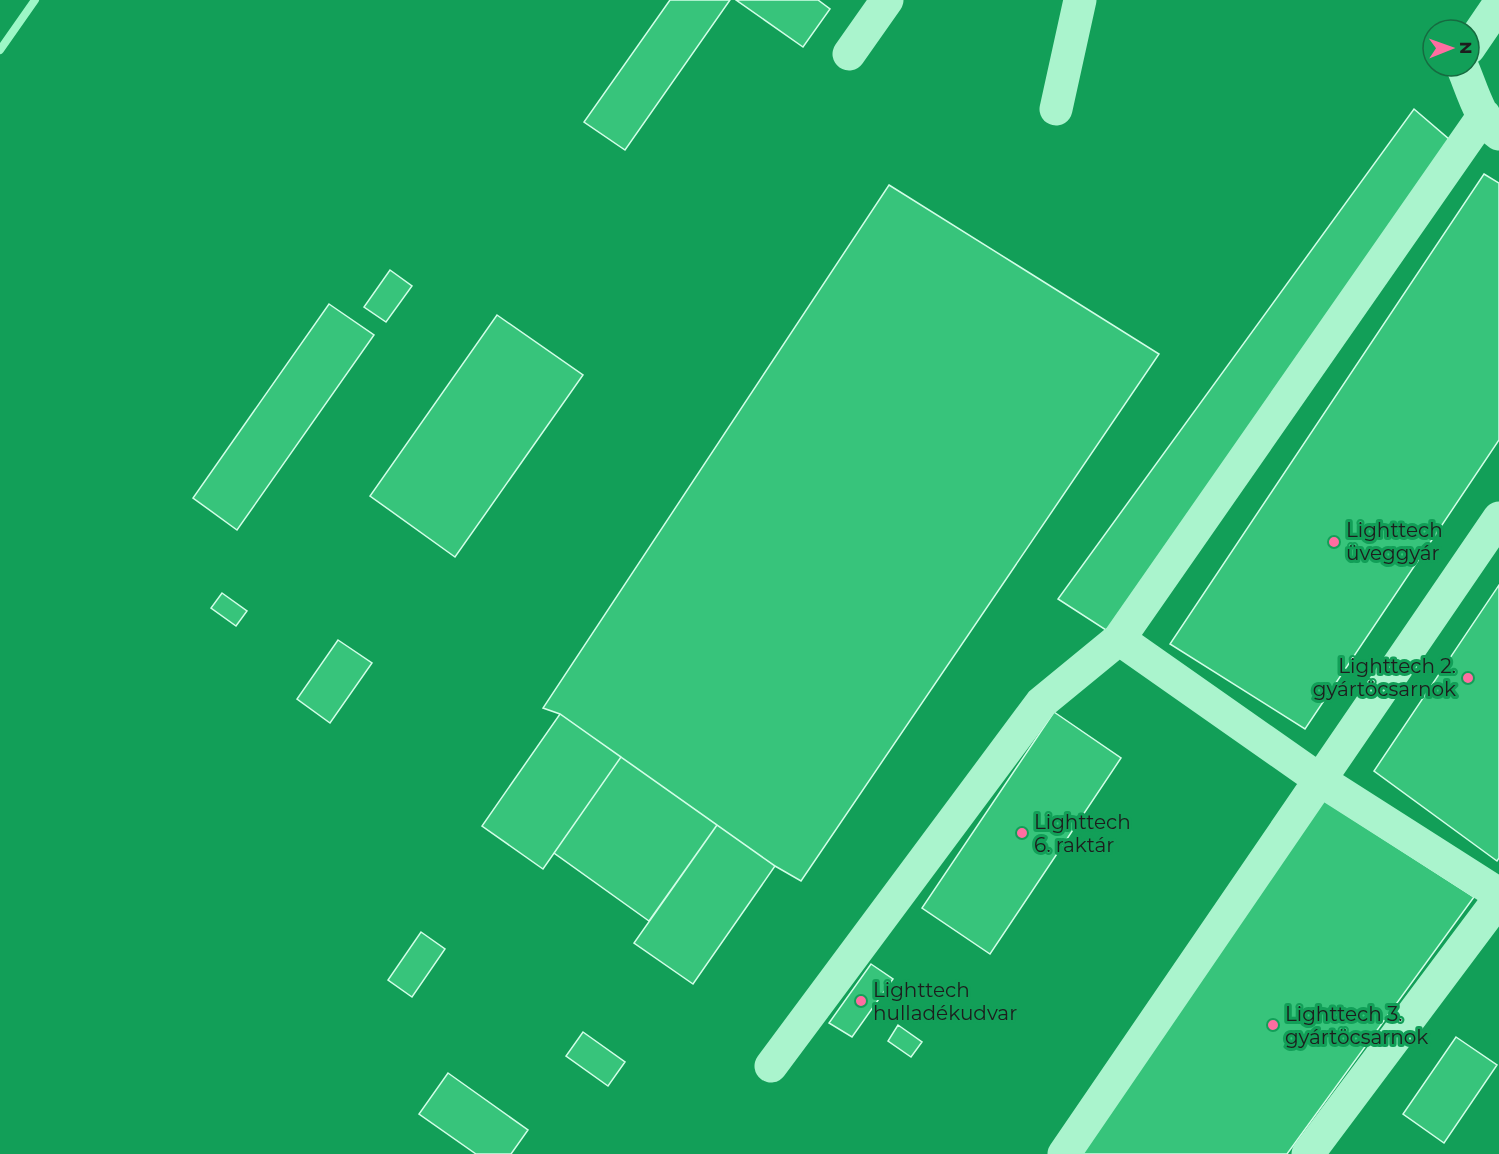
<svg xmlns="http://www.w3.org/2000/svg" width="1499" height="1154" font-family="Montserrat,sans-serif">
<rect width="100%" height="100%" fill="#129f58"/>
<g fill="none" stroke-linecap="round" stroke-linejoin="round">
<!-- stream -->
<path stroke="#9cf7c6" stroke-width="8" d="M0 50 35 0"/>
</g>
<!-- building -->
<path fill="#37c47b" stroke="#d2fee7" stroke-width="1.5" d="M670 0H730L625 150 584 122Z
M736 0H818L830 9 803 47Z
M1414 109 1450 140 1109 632 1058 599Z
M1484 174 1499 183V440L1305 729 1170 644Z
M889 185 1159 354 801 881 775 866 560 714 543 708Z
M390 270 412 286 386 322 364 307Z
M329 304 374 335 237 530 193 498Z
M497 315 583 375 455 557 370 496Z
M1499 585V858L1497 861 1374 771Z
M222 593 247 611 236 626 211 608Z
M338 640 372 663 330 723 297 699Z
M1054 712 1121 758 990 954 922 908Z
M560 714 621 757 543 869 482 826Z
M621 757 717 825 649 921 554 853Z
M1322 799 1474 897 1287 1154H1076Z
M717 825 775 866 693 984 634 943Z
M421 932 445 949 412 997 388 980Z
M871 964 893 979 852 1037 829 1023Z
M898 1025 922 1042 911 1057 888 1041Z
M583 1032 625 1062 608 1086 566 1056Z
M1456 1037 1497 1065 1444 1143 1403 1114Z
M448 1073 528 1130 511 1154H476L419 1114Z"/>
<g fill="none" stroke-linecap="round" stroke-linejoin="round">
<!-- minor -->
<path stroke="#aaf4cd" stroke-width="33" d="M1469 48 1499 4
M849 54 887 0
M1462 66C1471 86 1480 122 1499 134
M1056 109 1080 0
M1484 115 1119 639 1320 780 1499 894
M771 1066 1041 703 1119 639
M1064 1154 1499 518
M1308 1154 1499 899"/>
</g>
<!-- markers -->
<g fill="#ff6da1" stroke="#129f58" stroke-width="2">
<circle cx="1334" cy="542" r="6"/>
<circle cx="1468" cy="678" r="6"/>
<circle cx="1022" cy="833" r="6"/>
<circle cx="861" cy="1001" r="6"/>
<circle cx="1273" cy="1025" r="6"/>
</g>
<g text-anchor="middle" stroke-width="6" stroke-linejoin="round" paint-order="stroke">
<!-- poi labels -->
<g font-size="20" fill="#1d1d1d" stroke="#129f58" text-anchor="start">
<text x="1346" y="537">Lighttech<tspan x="1346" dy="23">üveggyár</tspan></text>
<text x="1456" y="673" text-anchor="end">Lighttech 2.<tspan x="1456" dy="23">gyártöcsarnok</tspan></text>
<text x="1034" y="829">Lighttech<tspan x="1034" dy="23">6. raktár</tspan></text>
<text x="873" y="997">Lighttech<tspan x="873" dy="23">hulladékudvar</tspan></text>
<text x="1285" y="1021">Lighttech 3.<tspan x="1285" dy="23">gyártöcsarnok</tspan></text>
</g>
</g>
<!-- north arrow -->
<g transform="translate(1451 48) rotate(89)"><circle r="28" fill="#129f58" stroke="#166b40" stroke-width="1.5"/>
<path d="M0-4.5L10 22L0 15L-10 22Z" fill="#ff6da1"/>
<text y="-9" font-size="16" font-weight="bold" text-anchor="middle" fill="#1d1d1d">N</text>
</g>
</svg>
